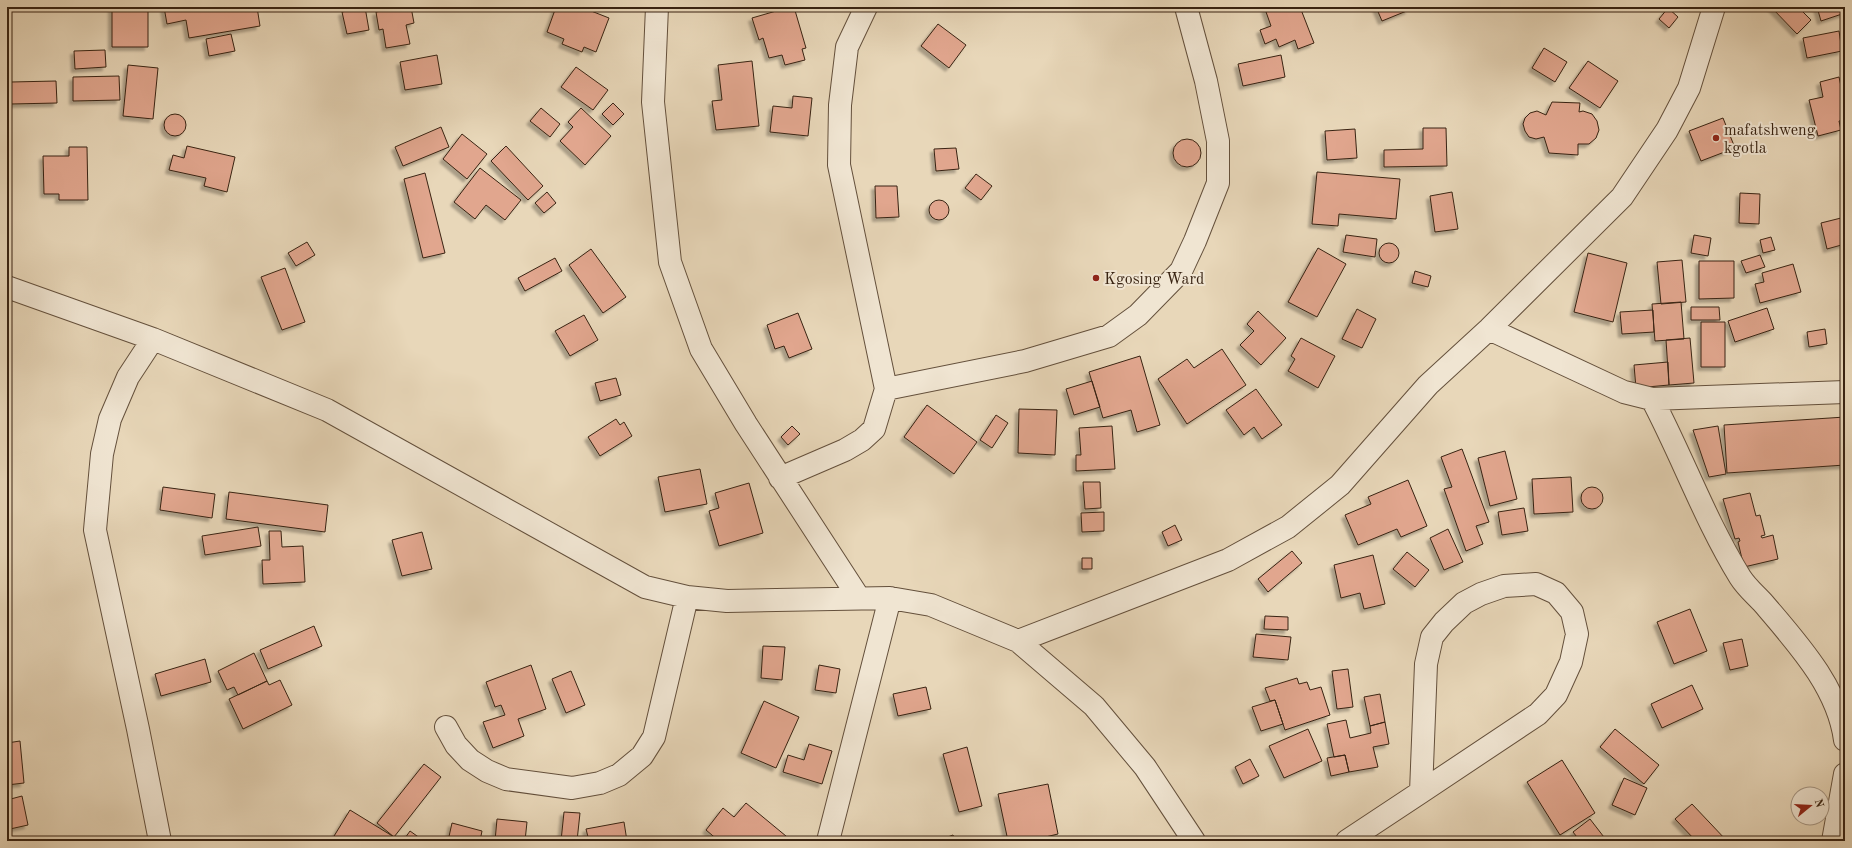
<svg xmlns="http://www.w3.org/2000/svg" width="1852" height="848" font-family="'Old Standard TT',serif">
<defs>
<filter id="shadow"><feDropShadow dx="-3.5" dy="3.5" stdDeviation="1" flood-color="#0004"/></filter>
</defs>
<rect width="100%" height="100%" fill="#e8d7b9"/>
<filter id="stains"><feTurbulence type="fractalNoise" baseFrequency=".005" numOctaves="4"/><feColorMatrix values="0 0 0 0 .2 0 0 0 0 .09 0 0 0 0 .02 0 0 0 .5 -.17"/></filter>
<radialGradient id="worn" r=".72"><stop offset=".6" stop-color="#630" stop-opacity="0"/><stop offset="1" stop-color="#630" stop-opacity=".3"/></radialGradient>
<!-- building -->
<path fill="#e1a68e" stroke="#382312" filter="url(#shadow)" d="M112 7H148V47H112Z
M164 7H257L260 26 189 38 186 20 167 24Z
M365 7 369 30 347 34 342 12Z
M402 7H411L414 23 406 25 410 44 386 48 383 29 379 30 376 12Z
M556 7H581L609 18 596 52 584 47 582 52 562 44 564 39 547 32Z
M790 7H794L806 48 802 49 805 60 785 65 782 55 769 58 763 38 759 40 752 18Z
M1270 7H1300L1314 43 1298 49 1295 40 1279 47 1276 39 1265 44 1260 30 1271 26 1265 9Z
M1376 7H1407L1409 10 1382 21Z
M1771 7H1798L1811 20 1797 34Z
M1817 7H1845V13L1821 21Z
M1668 8 1678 17 1669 28 1659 19Z
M938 24 966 45 949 68 921 46Z
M1839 31 1842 51 1807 58 1803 38Z
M231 34 235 51 209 56 206 39Z
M1544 48 1567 62 1555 82 1532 68Z
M105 50 106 67 75 69 74 51Z
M437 55 442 84 405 90 400 62Z
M1281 55 1285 77 1243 86 1238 64Z
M752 61 759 126 716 130 712 101 722 100 718 65Z
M1588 61 1618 81 1600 108 1569 88Z
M128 65 158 68 153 119 123 116Z
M576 67 608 90 593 110 561 87Z
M119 76 120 100 73 101V77Z
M1839 77 1845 105V120L1839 121 1841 130 1818 136 1809 100 1823 97 1820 82Z
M56 81 57 103 11 104V82Z
M793 96 812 98 808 136 770 132 773 106 792 108Z
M1552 102 1580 103 1579 112 1583 111 1592 114 1597 121 1599 130 1596 138 1589 144H1578V155L1549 153 1544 137 1536 139 1529 137 1525 131 1523 124 1525 118 1530 113 1537 111 1546 115Z
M613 103 624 114 613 125 602 114Z
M541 108 560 124 550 137 530 121Z
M581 108 611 136 585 165 560 141 573 127 568 122Z
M164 125a11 11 0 1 1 22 0a11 11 0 1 1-22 0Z
M1723 118 1735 148 1701 161 1689 131Z
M441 127 449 147 403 166 395 147Z
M1423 128H1446L1447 166 1384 167V150L1423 149Z
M1355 129 1357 158 1327 160 1325 131Z
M462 134 487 154 467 179 443 159Z
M1173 153a14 14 0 1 1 28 0a14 14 0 1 1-28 0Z
M187 146 235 157 227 192 204 186 206 178 169 170 173 155 184 158Z
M506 146 543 186 528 200 491 161Z
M69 147H87L88 200H59V194H44L43 156H69Z
M956 148 959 169 936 171 934 149Z
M480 168 521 200 505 220 486 205 475 219 454 202Z
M1317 172 1400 179 1396 219 1339 214 1338 226 1312 224Z
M425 173 445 253 423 258 404 179Z
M976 174 992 186 981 200 965 188Z
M875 186H897L899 217 876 218Z
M547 192 556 203 544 213 535 203Z
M1452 192 1458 229 1435 232 1430 196Z
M1740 193 1760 194 1759 224 1739 223Z
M929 210a10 10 0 1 1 20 0a10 10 0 1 1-20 0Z
M1845 217V244L1827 249 1821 223Z
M1346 235 1377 239 1375 257 1343 252Z
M1694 235 1711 238 1708 256 1691 253Z
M1771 237 1775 250 1763 253 1760 240Z
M307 242 315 255 296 266 288 253Z
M1379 253a10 10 0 1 1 20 0a10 10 0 1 1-20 0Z
M1318 248 1346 264 1317 317 1288 302Z
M591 249 626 297 603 313 569 265Z
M1588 253 1627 263 1613 322 1574 312Z
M1760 255 1765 267 1746 273 1741 261Z
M555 258 562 271 525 291 518 278Z
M1682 260 1686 302 1661 304 1657 262Z
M1699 261H1734V298L1699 299Z
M1793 264 1801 292 1760 303 1755 284 1764 282 1762 273Z
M285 268 305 322 282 330 261 277Z
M1415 271 1431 276 1428 287 1412 283Z
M1681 302 1684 339 1655 341 1652 304Z
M1691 307H1719L1720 320H1691Z
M1767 308 1774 329 1735 342 1728 321Z
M1357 309 1376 319 1362 348 1342 339Z
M1653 310 1654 332 1622 334 1620 312Z
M1258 311 1286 338 1261 365 1240 345 1254 331 1247 324Z
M798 313 812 349 789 358 784 346 775 349 767 325Z
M584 315 598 340 570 356 555 331Z
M1701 322H1725V367H1701Z
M1825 329 1827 344 1809 347 1807 332Z
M1301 338 1335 356 1318 388 1288 371 1295 359 1291 356Z
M1690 338 1694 383 1669 385 1666 340Z
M1222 349 1246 385 1187 424 1158 379 1187 359 1194 368Z
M1140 356 1160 425 1137 432 1131 410 1103 418 1089 372Z
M1668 362 1669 385 1636 388 1634 365Z
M616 378 621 395 600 401 595 383Z
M1092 381 1100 407 1074 415 1066 389Z
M1256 389 1282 425 1262 439 1254 427 1244 435 1226 410Z
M927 405 977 442 954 474 904 437Z
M1019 409 1057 410 1055 455 1018 453Z
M996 415 1008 423 992 448 980 440Z
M1845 417V465L1727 473 1724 425Z
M616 419 620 425 624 422 632 436 600 456 588 437Z
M792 426 800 434 788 445 781 437Z
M1112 426 1115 469 1076 471V455H1081L1079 428Z
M1718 426 1726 474 1709 477 1693 430Z
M1462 449 1489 522 1476 526 1483 544 1466 551 1444 489 1452 487 1441 457Z
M1505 451 1517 499 1490 506 1478 458Z
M700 469 707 504 665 512 658 477Z
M1571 477 1573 512 1534 514 1532 479Z
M1408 480 1427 526 1401 537 1397 529 1358 545 1345 515 1371 504 1368 497Z
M1083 482H1100L1101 508 1085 509Z
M749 483 763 533 719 546 709 511 719 508 715 493Z
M1581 498a11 11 0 1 1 22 0a11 11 0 1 1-22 0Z
M163 487 215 494 212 518 160 510Z
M229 492 328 505 325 532 226 519Z
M1750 493 1756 516 1760 515 1765 535 1761 536 1762 538 1773 535 1778 559 1744 567 1738 542 1740 541 1739 538 1735 539 1723 499Z
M1524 508 1528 531 1502 535 1498 512Z
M1104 512V531L1082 532 1081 513Z
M1175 525 1182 540 1168 546 1162 532Z
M258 527 261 546 205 555 202 536Z
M1448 529 1463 562 1444 570 1430 538Z
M269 531H281L282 547 303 546 305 582 263 584 262 560H270Z
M422 532 432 569 402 576 392 540Z
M1292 551 1302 563 1268 592 1258 579Z
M1407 552 1429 570 1415 587 1393 569Z
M1373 555 1385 604 1364 609 1360 593 1341 598 1334 565Z
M1082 558H1092V569H1082Z
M1690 609 1707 651 1674 664 1657 622Z
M1265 616 1288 617V630L1264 629Z
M314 626 322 646 268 669 260 650Z
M1256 634 1291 637 1288 660 1253 657Z
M1742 639 1748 666 1730 670 1723 643Z
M763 646 785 647 782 680 761 678Z
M254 653 267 681 238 695 234 687 227 690 218 671Z
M205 659 211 682 161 696 155 674Z
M531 665 546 709 518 719 524 736 493 748 483 722 505 715 501 705 495 707 486 682Z
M819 665 840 669 836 693 815 690Z
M1348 669 1353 707 1337 709 1332 671Z
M571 671 585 705 566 713 552 679Z
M1297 678 1299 684 1307 682 1310 690 1321 687 1330 715 1285 730 1275 700 1270 701 1265 688Z
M280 680 292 705 243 729 229 699 267 681 269 685Z
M1692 685 1703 709 1662 728 1651 704Z
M926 687 931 709 898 716 893 694Z
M1380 694 1385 722 1370 726 1364 697Z
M1275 700 1283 724 1261 731 1252 707Z
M764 701 799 717 776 768 741 753Z
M1346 720 1350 738 1371 733 1370 726 1385 722 1389 744 1373 747 1378 767 1349 772 1345 755 1334 757 1327 724Z
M1308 729 1322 761 1284 778 1269 746Z
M1615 729 1659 765 1644 784 1600 747Z
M20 741 24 783 7 785V743Z
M809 744 832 751 822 784 783 772 788 755 804 760Z
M967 747 982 806 959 812 943 754Z
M1345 755 1349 772 1331 776 1327 758Z
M1250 759 1259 776 1243 784 1235 767Z
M1562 760 1595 813 1560 835 1527 782Z
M424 764 441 777 394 837 377 823Z
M1624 778 1647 788 1635 815 1612 805Z
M1048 784 1058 834 1037 839V841H1008L998 794Z
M22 796 28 825 10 829 7 816V800Z
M746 803 792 841H719L706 830 723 808 734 817Z
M1692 804 1727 841H1696L1675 819Z
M350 810 394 837 391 841H331Z
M564 812 580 813 577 841H561Z
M497 819 527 822 525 841H495Z
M1590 819 1607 841H1580L1573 832Z
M624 822 627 841 636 839 637 841H589L586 829Z
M452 823 482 831 480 841H448Z
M410 831 424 841H403Z
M953 835 956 841H937Z"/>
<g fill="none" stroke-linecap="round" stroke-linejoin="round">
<defs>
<path id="street" d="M657 7 653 102 670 262 701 349 746 424 859 598
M7 287 153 339 327 410 645 587 687 597 727 601 890 598 931 605 1018 641 1094 706 1145 767 1194 841
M1489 329 1624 392 1652 399C1683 458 1705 520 1740 577 1747 588 1755 594 1764 604 1797 643 1838 687 1845 740
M153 339 128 377 110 419 102 454 95 530 138 729 160 841
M886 389 1025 361 1109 336 1138 315 1181 271 1195 241 1218 183V141L1206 81 1186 7
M1652 399 1845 392
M780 478 845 450 862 440 874 429 886 389 839 165 840 105 847 47 866 7
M1018 641 1228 560 1288 527 1340 485 1428 385 1489 329 1622 197 1667 130 1689 88 1714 7
M446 727 456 745 470 760 487 771 506 779 572 788 600 783 619 775 642 756 654 737 687 597
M828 841 890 598
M1347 841 1421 792 1538 714 1556 695 1571 662 1577 634 1572 612 1556 593 1536 584 1504 586 1481 594 1464 603 1444 622 1432 637 1426 664 1421 792
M1833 841 1845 774"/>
</defs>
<!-- street casing -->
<use href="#street" stroke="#64503c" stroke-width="24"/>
<!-- street -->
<use href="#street" stroke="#f0e5d2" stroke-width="22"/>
</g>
<!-- markers -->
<g fill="#8f2418" stroke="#f0e5d2" stroke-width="1.5">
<circle cx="1716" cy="138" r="4"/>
<circle cx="1096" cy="278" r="4"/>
</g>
<g text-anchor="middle" stroke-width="4" stroke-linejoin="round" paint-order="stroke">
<!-- poi labels -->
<g font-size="16" fill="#382312" stroke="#f0e5d2" text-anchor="start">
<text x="1724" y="135">mafatshweng<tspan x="1724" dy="18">kgotla</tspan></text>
<text x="1104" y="284">Kgosing Ward</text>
</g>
</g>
<!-- margin -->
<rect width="1852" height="848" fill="none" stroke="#e8d7b9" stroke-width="24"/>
<rect x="8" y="8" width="1836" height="832" fill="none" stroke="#382312" stroke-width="2"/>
<rect x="12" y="12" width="1828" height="824" fill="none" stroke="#382312"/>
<!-- north arrow -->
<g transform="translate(1810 806) rotate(72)"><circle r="19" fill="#f0e5d2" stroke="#a69785"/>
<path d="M0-3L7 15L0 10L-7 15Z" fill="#8f2418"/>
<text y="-6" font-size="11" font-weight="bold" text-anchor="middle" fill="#382312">N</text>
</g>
<rect width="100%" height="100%" filter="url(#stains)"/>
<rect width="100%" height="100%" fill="url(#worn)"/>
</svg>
